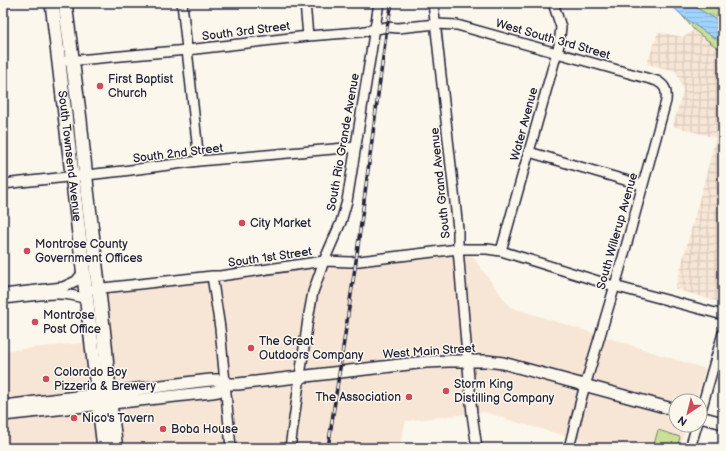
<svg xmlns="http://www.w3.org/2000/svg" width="726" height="451" font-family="'Balsamiq Sans',sans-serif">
<defs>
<pattern id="industrial-grid" width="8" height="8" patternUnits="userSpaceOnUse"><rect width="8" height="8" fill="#f7e6d5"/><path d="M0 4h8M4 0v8" fill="none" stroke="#d3c5b8"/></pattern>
<pattern id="park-tufts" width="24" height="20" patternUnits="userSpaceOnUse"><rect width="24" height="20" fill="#cae096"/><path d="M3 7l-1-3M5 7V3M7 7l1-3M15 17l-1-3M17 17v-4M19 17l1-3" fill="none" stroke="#adc082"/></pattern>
<pattern id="water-rules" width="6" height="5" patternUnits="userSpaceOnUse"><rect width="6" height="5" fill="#a0d3fe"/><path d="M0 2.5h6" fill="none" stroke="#8ab5db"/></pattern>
</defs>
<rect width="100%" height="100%" fill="#fbf7ec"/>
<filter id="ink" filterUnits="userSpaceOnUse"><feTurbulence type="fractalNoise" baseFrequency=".025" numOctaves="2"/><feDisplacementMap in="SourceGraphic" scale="8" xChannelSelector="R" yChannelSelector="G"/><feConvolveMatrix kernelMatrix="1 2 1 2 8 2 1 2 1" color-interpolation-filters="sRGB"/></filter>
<g filter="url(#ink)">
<!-- built -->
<path fill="#f7e6d5" d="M469 252 510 307 706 369 695 401H676V425H687L679 448H609L519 423 485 412 406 421 399 448H119L98 289 285 267Z
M91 342 103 448H3V351Z"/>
<!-- industrial -->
<path fill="url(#industrial-grid)" d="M694 30 723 50V303L675 289 716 138 673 126 683 91 676 71 647 64 658 32 683 37Z"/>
<!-- grass -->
<path fill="#cae096" stroke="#768168" d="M658 430 680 437 677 448H653Z"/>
<!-- park -->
<path fill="url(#park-tufts)" stroke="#768168" d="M672 3H723V52L694 30Z"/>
<!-- water -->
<path fill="url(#water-rules)" stroke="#6e8cb0" d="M669 3H694L695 7 723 23V43C710 36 697 27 685 18 680 14 675 8 670 6Z"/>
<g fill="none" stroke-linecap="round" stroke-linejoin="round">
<defs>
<path id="minor" d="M182 3 199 161
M305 3 308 36
M433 3 458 229V249L472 414 477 448
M67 61 187 50 308 36 360 32 387 27 398 28 436 24 457 25 657 81C666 86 667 91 666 101L619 272 582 396 569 448
M529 152 642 185
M3 184 123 171 199 161 356 147
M501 251 559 45 561 27 553 3
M212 276 220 328 231 448
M94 289 212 276H220L324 261 351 262 458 249H487L501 251 614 286 723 315
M3 294 63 287 76 281 84 271
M3 299C29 297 64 288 87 300
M700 414 723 333
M290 448 308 319 313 292 324 261 341 222 347 201 379 3
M690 448 697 425"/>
<path id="major" d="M3 406C73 398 141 388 211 380H218L226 384H238L426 362 449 361H486L503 363 676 410
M3 415 212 392 218 391 226 384
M700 417 723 423"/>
<g id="highway">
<path id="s1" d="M52 3 104 448"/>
<path d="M65 3 80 120 87 189 105 344 110 404 116 448"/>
</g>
</defs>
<!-- minor casing -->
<use href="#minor" stroke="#22223b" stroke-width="12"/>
<!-- major casing -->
<use href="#major" stroke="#22223b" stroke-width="14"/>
<!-- highway casing -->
<use href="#highway" stroke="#22223b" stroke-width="16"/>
<!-- minor -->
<use href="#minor" stroke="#fbf7ec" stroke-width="9"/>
<!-- major -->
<use href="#major" stroke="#fbf7ec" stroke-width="11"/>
<!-- highway -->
<use href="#highway" stroke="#fbf7ec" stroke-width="13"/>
<defs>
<path id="rail" d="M328 448 356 261 387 27 392 3"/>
</defs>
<!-- rail casing -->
<use href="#rail" stroke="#22223b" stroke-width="3.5"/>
<!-- rail -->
<use href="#rail" stroke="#fbf7ec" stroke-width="2" stroke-dasharray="6" stroke-linecap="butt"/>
</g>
</g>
<!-- markers -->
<g fill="#d1495b" stroke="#fbf7ec" stroke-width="1.5">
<circle cx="100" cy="86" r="4"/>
<circle cx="242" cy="223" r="4"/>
<circle cx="27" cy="251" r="4"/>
<circle cx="35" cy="322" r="4"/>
<circle cx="251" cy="348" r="4"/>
<circle cx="46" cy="379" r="4"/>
<circle cx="446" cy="391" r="4"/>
<circle cx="409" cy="397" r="4"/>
<circle cx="74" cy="418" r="4"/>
<circle cx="163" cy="429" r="4"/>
</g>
<g text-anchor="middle" stroke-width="3" stroke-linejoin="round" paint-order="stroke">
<!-- street labels -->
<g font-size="12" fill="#22223b" stroke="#fbf7ec">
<text transform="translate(246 31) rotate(-7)" y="4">South 3rd Street</text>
<text transform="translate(553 39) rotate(16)" y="4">West South 3rd Street</text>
<text transform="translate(524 124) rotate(-75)" y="4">Water Avenue</text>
<text transform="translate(343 142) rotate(-80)" y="4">South Rio Grande Avenue</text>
<text transform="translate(178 153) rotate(-7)" y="4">South 2nd Street</text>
<text dy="4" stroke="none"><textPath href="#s1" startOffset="154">South Townsend Avenue</textPath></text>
<text transform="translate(440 183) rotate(-96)" y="4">South Grand Avenue</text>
<text transform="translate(617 231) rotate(-74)" y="4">South Willerup Avenue</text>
<text transform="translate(270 257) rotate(-8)" y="4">South 1st Street</text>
<text transform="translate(429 351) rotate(-4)" y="4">West Main Street</text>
</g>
<!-- poi labels -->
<g font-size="12" fill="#22223b" stroke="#fbf7ec" text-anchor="start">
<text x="108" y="83">First Baptist<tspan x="108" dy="14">Church</tspan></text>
<text x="250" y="227">City Market</text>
<text x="35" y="248">Montrose County<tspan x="35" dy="14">Government Offices</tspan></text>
<text x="43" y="319">Montrose<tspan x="43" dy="14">Post Office</tspan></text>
<text x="259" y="345">The Great<tspan x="259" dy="14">Outdoors Company</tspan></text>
<text x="54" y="376">Colorado Boy<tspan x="54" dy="14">Pizzeria &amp; Brewery</tspan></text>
<text x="454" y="388">Storm King<tspan x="454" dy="14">Distilling Company</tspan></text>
<text x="401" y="401" text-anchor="end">The Association</text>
<text x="82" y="422">Nico's Tavern</text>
<text x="171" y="433">Boba House</text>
</g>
</g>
<!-- margin -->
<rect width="726" height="451" fill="none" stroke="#fbf7ec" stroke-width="16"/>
<rect x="8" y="8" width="710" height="435" fill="none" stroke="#22223b" stroke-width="1.5" filter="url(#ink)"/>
<!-- north arrow -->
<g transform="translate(688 413) rotate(215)"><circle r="19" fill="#fbf7ec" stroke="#a4a2a5"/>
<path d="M0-3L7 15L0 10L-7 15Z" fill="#d1495b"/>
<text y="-6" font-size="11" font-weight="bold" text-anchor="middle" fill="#22223b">N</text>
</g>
</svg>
